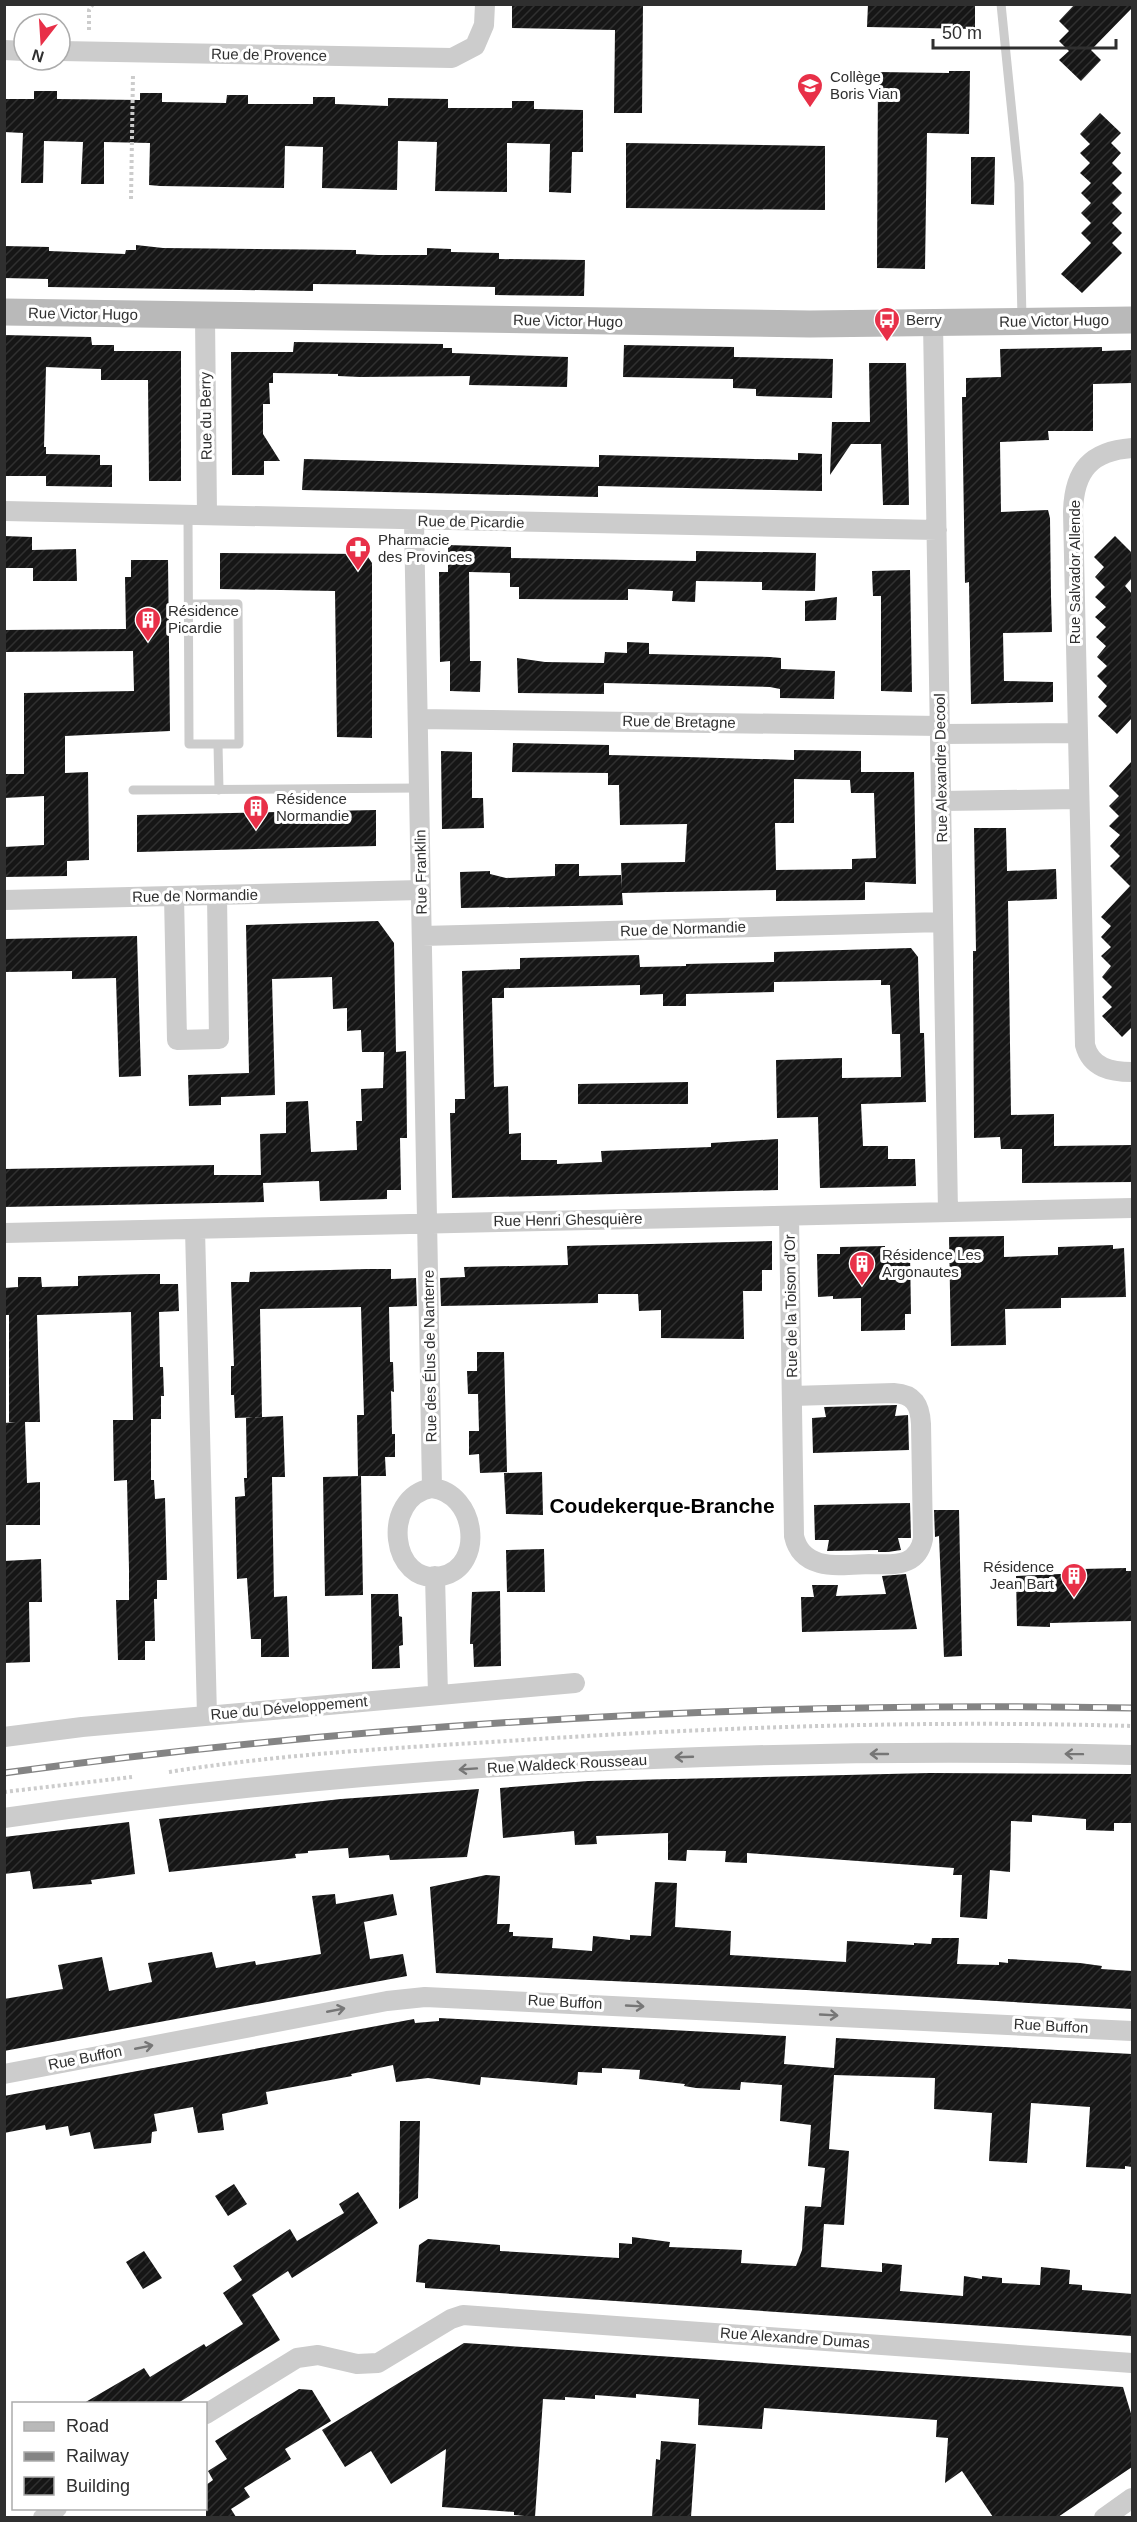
<svg xmlns="http://www.w3.org/2000/svg" width="1137" height="2522" font-family="Arial,sans-serif">
<defs>
<pattern id="building-hatch" width="6" height="6" patternUnits="userSpaceOnUse" patternTransform="scale(1.5)"><rect width="6" height="6" fill="#161616"/><path d="M-1 1l2-2M0 6l6-6M5 7l2-2" fill="none" stroke="#303030"/></pattern>
</defs>
<rect width="100%" height="100%" fill="#fff"/>
<!-- building -->
<path fill="url(#building-hatch)" fill-rule="evenodd" d="M512 4H643L642 113H614L615 30 512 28Z
M868 4H975V29L867 27Z
M1075 4H1132V8L1091 50 1101 60 1081 81 1059 60 1069 51 1059 41 1069 31 1059 21Z
M949 71H970L969 134 927 133 925 269 877 268 878 72 949 73Z
M34 91H57V99L140 100V93H162V102L226 103 227 95H248V104H313V97H335V104L388 106V98L448 99V108H512V101H534V109L583 110V152H572L571 193 549 192 550 144 507 143V192L435 191 437 142 398 141 397 190 322 188 323 147 285 146 284 188 160 186 149 185 150 143 104 142V184H81L83 142 44 141 43 183H21L23 133 4 132V99H34Z
M1100 113 1121 133 1111 143 1121 153 1112 163 1122 173 1112 183 1122 193 1112 203 1122 213 1112 223 1122 233 1112 243 1122 253 1082 293 1061 274 1091 243 1081 233 1091 223 1081 213 1091 203 1081 193 1091 183 1080 173 1090 163 1080 153 1090 144 1080 134Z
M626 143 825 146V210L626 208Z
M971 157H995L994 205 971 204Z
M136 245 163 248 356 250V254L378 255H427V248L451 249V252L499 253V259L585 260 584 296 495 295V287L402 285 313 284V291L48 287V279L4 278 5 246 49 247V251L125 254 126 250H136Z
M4 335 91 337 92 345H114V351H181V481H149L148 380H101V369L69 368 46 367 44 447H46V454L100 455V465H112V487L46 486V476H4Z
M294 342 443 344V348H452V353L568 357 567 387 469 385 470 376 360 377 338 376V374L273 373V383H269L270 404H263V434L280 461H264V475H232L231 352H293Z
M624 345 734 347V357L833 359 832 398 756 396V389L733 388V379L623 377Z
M1102 347V351L1132 350V383L1093 384V431H1048L1049 440 1000 442 1001 512 1048 510 1050 518 1051 596 1052 632 1003 633 1004 681 1053 682V702L971 704 969 582 965 583 962 397H966V378L1001 377 1000 349Z
M869 363H906L909 505H883L881 444H851L830 475 832 422H870Z
M798 453 822 454V491L598 486V497L302 490 304 459 599 467V455L798 460Z
M4 536 32 537V550L76 549 77 581H33V568H4Z
M1115 536 1132 553V578L1125 586 1132 594V718L1117 734 1098 716 1107 706 1098 697 1107 686 1097 676 1107 666 1097 657 1106 646 1096 637 1106 627 1095 617 1106 607 1095 597 1105 587 1095 577 1104 567 1094 557Z
M448 545 511 547V558L696 561V551L816 553 815 591 762 590V582L696 581 695 602 672 601 673 591 628 589V600L519 599V587H510V573L469 572 470 661H481L480 692 450 691V661L440 662 439 572H448Z
M220 553 366 554 372 563V738L337 737 335 591 220 589Z
M131 560H168L170 731 65 736V773L88 772 89 860 67 861V876L4 877V847L44 845V796L4 798V774H24V693L134 691 133 651 4 652V630L126 629 125 577H131Z
M910 570 912 692 881 691V596H873L872 571Z
M837 597 836 620 805 621V601Z
M627 642 649 643V654L770 657 781 658V669L835 671 834 699 780 698V689L770 687 648 684 604 683V694L518 693 517 658 545 662 604 663 605 652 627 653Z
M513 743 609 745V755L686 757 794 760V750L861 751V772H914L916 884 865 882V900L776 901V890L666 892 622 893 623 905 461 908 460 872 490 871V874L506 878 555 876V864H579V876L621 875 622 888 621 863 685 862 687 824 620 825 619 785H608V773L512 772ZM794 779 850 780 851 793H874L876 858 852 859V869L776 870 775 823H794Z
M441 751 472 752V798H483L484 828 442 829Z
M1132 761V1027L1122 1037 1102 1016 1112 1007 1102 997 1112 987 1102 977 1111 966 1101 956 1111 947 1101 937 1111 926 1101 917 1130 886 1110 866 1120 856 1110 846 1120 835 1109 826 1119 816 1109 806 1119 796 1109 786Z
M376 810V846L137 852V815Z
M974 828H1006L1007 871 1056 869 1057 899 1008 901 1011 1115 1054 1114V1146L1132 1145V1182L1022 1183V1149H1001L1000 1137 974 1138 973 951H976Z
M378 921 394 943 396 1052 406 1051 407 1138H400L401 1190H387V1199L320 1201 319 1181 263 1183 264 1202 4 1207V1169L214 1165V1175H261L260 1134 286 1133V1102L308 1101 311 1152 357 1150 356 1121H362L361 1089 383 1088 384 1052H362L361 1030 347 1031V1008L333 1009 332 977 272 979 275 1095 221 1097V1105L189 1106 188 1075 249 1073 246 925Z
M137 936 141 1076 119 1077 116 978 72 979V971L4 972V939Z
M911 948 918 957 920 1033H924L926 1102 861 1104 863 1146H888V1159H915L916 1186 820 1188 818 1117 777 1118 776 1060 842 1058V1078L901 1077 900 1034H892L890 985H881V980L774 982V992L686 994V1006H663V994L640 995V985L504 988V998H492L494 1087 508 1086 509 1134 521 1133V1160H557V1164L602 1162 601 1151 711 1147V1143L778 1139V1190L452 1198 450 1113H455V1099H465L462 971 520 969V958L639 955 640 967 686 966V964L774 962V952Z
M688 1082V1104H578V1084Z
M1004 1236V1257L1058 1255V1247L1113 1245V1249L1124 1248 1126 1297 1061 1298V1308L1005 1309 1006 1345 951 1346 949 1237Z
M772 1241V1270H762V1291H743L744 1339 661 1338V1310L639 1311 638 1294H598V1303L441 1306 440 1278 465 1277 464 1267 568 1265 567 1246Z
M885 1246V1253L910 1252 911 1314H905V1330L861 1331V1298L833 1299V1296L818 1297 817 1254H840V1247Z
M368 1269H391V1279L416 1278 417 1306 389 1307 390 1362H393L394 1392 391 1391 392 1434H395V1457H385L386 1476H358L357 1415H364L361 1307 260 1309 262 1417 235 1418 234 1395H231V1366H234L231 1282H249L250 1272Z
M148 1274H160V1284H178L179 1311 159 1312 160 1367H163L164 1396H161V1419H151V1480H154L155 1499 165 1498 167 1580H157V1599H154L155 1641H145V1660H118L116 1600H129V1569L127 1480 114 1481 113 1420H133L131 1312 37 1315 40 1422H25L27 1483 40 1482V1525H4V1423L16 1422H9V1315H4V1288L18 1287V1277H41L42 1287 78 1286V1276Z
M477 1352H504L507 1472 480 1473 479 1454 469 1455V1431H479L478 1394H468L467 1371H477Z
M897 1405 895 1416 908 1415 909 1450 813 1453 812 1418 826 1417 824 1407Z
M283 1416 285 1477H272L274 1597 287 1596 289 1657H261V1639H251L247 1578 237 1579 235 1497 245 1496 244 1478H247L246 1418Z
M542 1472 543 1515 506 1514 504 1473Z
M361 1476 363 1595 325 1596 323 1477Z
M910 1503 911 1538H898L901 1550 888 1552H878V1550L827 1551 829 1540H815L814 1505Z
M934 1510H959L962 1656 944 1657 939 1536 935 1537Z
M544 1549 545 1592H507L506 1550Z
M41 1559 42 1602H29L30 1662 4 1663V1561Z
M1126 1568V1571H1132V1621L1050 1623V1627L1017 1626 1016 1576 1082 1573 1081 1569Z
M906 1574 917 1629 802 1632 801 1597H814L812 1585H838L836 1596 886 1594 882 1576Z
M500 1591 501 1666 474 1667 473 1644H470L472 1592Z
M371 1594H398L399 1616 402 1617 403 1645 399 1646 400 1668 372 1669Z
M930 1773 1132 1774V1823H1114V1831L1086 1830V1819L1032 1815V1822L1011 1821 1010 1872 990 1870 987 1919 960 1917 962 1875H953L954 1868 747 1853V1863L725 1862 726 1851 687 1850 686 1861 668 1860V1833L596 1836 597 1844 575 1845 574 1831 503 1838 500 1788 588 1781Z
M479 1789 467 1857 390 1860 389 1855 349 1858 348 1848 308 1851V1853L295 1854 296 1858 169 1872 159 1819 341 1799Z
M129 1822 135 1874 91 1880 92 1884 33 1889 30 1871 4 1874V1837Z
M486 1875 500 1876 497 1924H510L509 1932H513V1936L553 1938 552 1948 592 1951 593 1936 630 1940V1935L651 1936 655 1882 677 1883 675 1927 731 1931 730 1955 846 1962 847 1941 914 1945V1943L931 1944 932 1938H959L957 1964 999 1965V1962L1008 1963V1959L1080 1963 1102 1966 1101 1969 1132 1971V2009L806 1990 436 1973 430 1887Z
M335 1894 336 1904 393 1894 397 1915 364 1922 370 1959 403 1954 407 1976 4 2051V1999L63 1989 58 1965 102 1957 109 1991 152 1982 148 1963 212 1952 216 1968 255 1961 256 1965 321 1954 312 1896Z
M439 2018 786 2036 784 2064 834 2068 836 2038 1132 2054V2167L1125 2166V2169L1086 2167 1090 2107 1031 2103 1027 2163 989 2161 992 2113 934 2109 935 2078 834 2075 829 2149 849 2151 844 2225 824 2224 821 2267 882 2272V2263L902 2265 900 2291 963 2296 964 2276 982 2279V2276L1002 2278V2283L1040 2285 1041 2267 1070 2270 1069 2284 1082 2285V2290L1132 2294V2336L425 2288V2283L416 2282 419 2245 428 2239 500 2245V2251L619 2258V2243L632 2244V2237L670 2242 669 2247 742 2250 741 2263 796 2266 802 2250 805 2206 821 2207 825 2168 808 2166 811 2125 780 2121 782 2085 741 2082 740 2090 696 2088 684 2086 685 2084 639 2079 640 2070 602 2068V2073L578 2072 577 2085 481 2077 480 2085 428 2078 396 2082 393 2065 351 2074 352 2076 266 2092 268 2104 222 2114 224 2130 198 2133 193 2107 154 2114 157 2131 152 2132 151 2143 94 2149 90 2132 70 2136 68 2126 46 2130 45 2125 4 2133V2096L414 2019 415 2023 439 2021Z
M400 2121H420L418 2198 399 2209Z
M234 2184 247 2204 228 2216 215 2196Z
M358 2192 378 2223 292 2278 288 2271 252 2295 280 2340 178 2403H84L144 2368 150 2377 204 2344 206 2347 243 2324 223 2293 242 2280 233 2266 290 2229 297 2241 344 2213 339 2204Z
M144 2251 162 2278 143 2289 126 2262Z
M464 2343 1123 2387 1132 2417V2467L1058 2517H993L962 2471 945 2483 948 2438 936 2437 937 2420 764 2408 762 2429 698 2425 699 2399 636 2394V2398L595 2395V2399L565 2397V2400L543 2399 535 2517 514 2515V2512L442 2507 446 2449 391 2484 371 2451 345 2467 322 2430Z
M299 2389 312 2390 331 2421 285 2449 291 2459 244 2488 250 2497 231 2509 236 2517H206V2485L213 2480 208 2471 227 2459 215 2441Z
M661 2441 696 2444 691 2517H652L656 2459 660 2460Z"/>
<g fill="none" stroke-linecap="round" stroke-linejoin="round">
<!-- path -->
<path stroke="#ccc" stroke-width="4" stroke-dasharray="3 3" stroke-linecap="butt" d="M89 30V10L93 4
M131 199 133 74
M169 1772C281 1754 395 1748 507 1741 715 1727 924 1720 1132 1726
M4 1792 132 1777"/>
<!-- lane -->
<path stroke="#ccc" stroke-width="9" d="M1001 4 1019 183 1022 319
M188 514 189 744H239L238 604H188
M218 744 219 790
M133 790 419 788"/>
<!-- street -->
<path stroke="#ccc" stroke-width="20" d="M4 50 24 51
M60 51 452 58 475 46 484 25 485 4
M205 316 207 515
M933 323 948 1212
M1132 448C1091 451 1074 470 1073 512L1085 1045C1091 1068 1111 1072 1132 1072
M4 511 937 530
M414 521 432 1488
M418 719 940 726
M940 734 1077 733
M941 801 1078 799
M174 896 177 1040 219 1039 217 895
M4 900 421 890
M422 936 943 922
M789 1216 794 1536C802 1572 841 1565 869 1564 881 1564 896 1566 907 1561 916 1557 921 1549 923 1539L921 1424C920 1405 914 1394 894 1393L792 1396
M195 1229 207 1716
M4 1233 1132 1208
M432 1488C476 1493 486 1566 442 1576 390 1587 380 1497 432 1488Z
M435 1576 438 1695
M4 1737 82 1727 575 1683
M4 1818C378 1764 756 1746 1132 1755
M4 2074 387 2001 425 1997 1132 2031
M206 2414 297 2358 318 2355 357 2364 378 2363 451 2319 463 2315 1132 2363
M43 2518 57 2508
M1104 2518 1132 2498"/>
<!-- secondary -->
<path stroke="#b9b9b9" stroke-width="27" d="M4 312 810 324 1132 320"/>
<defs>
<path id="rail" d="M4 1773C379 1722 755 1701 1132 1708"/>
</defs>
<!-- rail casing -->
<use href="#rail" stroke="#848484" stroke-width="7"/>
<!-- rail -->
<use href="#rail" stroke="#fff" stroke-width="4.5" stroke-dasharray="14" stroke-linecap="butt"/>
</g>
<!-- one-way arrows -->
<defs><path id="oneway-shaft" d="M-6 0H5M1.5-3L5.5 0L1.5 3" fill="none" stroke-width="1.6" stroke-linecap="round" stroke-linejoin="round" transform="scale(1.5)"/></defs>
<g stroke="#767676">
<use href="#oneway-shaft" transform="translate(879 1754) rotate(180)"/>
<use href="#oneway-shaft" transform="translate(1074 1754) rotate(-179)"/>
<use href="#oneway-shaft" transform="translate(684 1757) rotate(178)"/>
<use href="#oneway-shaft" transform="translate(468 1769) rotate(176)"/>
<use href="#oneway-shaft" transform="translate(635 2006) rotate(3)"/>
<use href="#oneway-shaft" transform="translate(336 2010) rotate(-11)"/>
<use href="#oneway-shaft" transform="translate(829 2015) rotate(3)"/>
<use href="#oneway-shaft" transform="translate(144 2047) rotate(-11)"/>
</g>
<!-- icons -->
<defs>
<symbol id="school-pin" viewBox="-11 -11 22 30"><path d="M0 17L-7.5 6A9.5 9.5 0 1 1 7.5 6Z" fill="#e83048" stroke="#fff"/><path d="M0-5L7-2L0 1L-7-2ZM-4 1L0 2.5L4 1V4Q0 6-4 4Z" fill="#fff"/></symbol>
<symbol id="bus-pin" viewBox="-11 -11 22 30"><path d="M0 17L-7.5 6A9.5 9.5 0 1 1 7.5 6Z" fill="#e83048" stroke="#fff"/><path d="M-5-6H5V4H4V6H2V4H-2V6H-4V4H-5ZM-3.5-4V0h7V-4ZM-3.5 1.2v1.5H-2V1.2ZM2 1.2v1.5H3.5V1.2Z" fill="#fff"/></symbol>
<symbol id="pharmacy-pin" viewBox="-11 -11 22 30"><path d="M0 17L-7.5 6A9.5 9.5 0 1 1 7.5 6Z" fill="#e83048" stroke="#fff"/><path d="M-2-6h4v4h4v4h-4v4h-4v-4h-4v-4h4Z" fill="#fff"/></symbol>
<symbol id="building-pin" viewBox="-11 -11 22 30"><path d="M0 17L-7.5 6A9.5 9.5 0 1 1 7.5 6Z" fill="#e83048" stroke="#fff"/><path d="M-4-6H4V6H1V3H-1V6H-4ZM-2.5-4.3h1.7v1.8h-1.7ZM.8-4.3h1.7v1.8H.8ZM-2.5-1h1.7V.8h-1.7ZM.8-1h1.7V.8H.8Z" fill="#fff"/></symbol>
</defs>
<g fill-rule="evenodd">
<use href="#school-pin" x="795" y="71" width="30" height="40"/>
<use href="#bus-pin" x="872" y="305" width="30" height="40"/>
<use href="#pharmacy-pin" x="343" y="534" width="30" height="40"/>
<use href="#building-pin" x="133" y="605" width="30" height="40"/>
<use href="#building-pin" x="241" y="793" width="30" height="40"/>
<use href="#building-pin" x="847" y="1249" width="30" height="40"/>
<use href="#building-pin" x="1059" y="1561" width="30" height="40"/>
</g>
<g text-anchor="middle" stroke-width="6" stroke-linejoin="round" paint-order="stroke">
<!-- street labels -->
<g font-size="15" fill="#2f2f2f" stroke="#fff">
<text transform="translate(269 55) rotate(1)" y="5">Rue de Provence</text>
<text transform="translate(83 314) rotate(1)" y="5">Rue Victor Hugo</text>
<text transform="translate(568 321) rotate(1)" y="5">Rue Victor Hugo</text>
<text transform="translate(1054 321) rotate(-1)" y="5">Rue Victor Hugo</text>
<text transform="translate(206 416) rotate(-91)" y="5">Rue du Berry</text>
<text transform="translate(471 522) rotate(1)" y="5">Rue de Picardie</text>
<text transform="translate(1075 572) rotate(-90)" y="5">Rue Salvador Allende</text>
<text transform="translate(679 722) rotate(1)" y="5">Rue de Bretagne</text>
<text transform="translate(941 768) rotate(-91)" y="5">Rue Alexandre Decool</text>
<text transform="translate(421 872) rotate(-91)" y="5">Rue Franklin</text>
<text transform="translate(195 896) rotate(-1)" y="5">Rue de Normandie</text>
<text transform="translate(683 929) rotate(-2)" y="5">Rue de Normandie</text>
<text transform="translate(568 1220) rotate(-1)" y="5">Rue Henri Ghesquière</text>
<text transform="translate(791 1306) rotate(-91)" y="5">Rue de la Toison d'Or</text>
<text transform="translate(430 1356) rotate(-91)" y="5">Rue des Élus de Nanterre</text>
<text transform="translate(289 1708) rotate(-5)" y="5">Rue du Développement</text>
<text transform="translate(567 1764) rotate(-3)" y="5">Rue Waldeck Rousseau</text>
<text transform="translate(565 2002) rotate(3)" y="5">Rue Buffon</text>
<text transform="translate(1051 2026) rotate(3)" y="5">Rue Buffon</text>
<text transform="translate(85 2058) rotate(-11)" y="5">Rue Buffon</text>
<text transform="translate(795 2338) rotate(4)" y="5">Rue Alexandre Dumas</text>
</g>
<!-- poi labels -->
<g font-size="15" fill="#2f2f2f" stroke="#fff" text-anchor="start">
<text x="830" y="82">Collège<tspan x="830" dy="17">Boris Vian</tspan></text>
<text x="906" y="325">Berry</text>
<text x="378" y="545">Pharmacie<tspan x="378" dy="17">des Provinces</tspan></text>
<text x="168" y="616">Résidence<tspan x="168" dy="17">Picardie</tspan></text>
<text x="276" y="804">Résidence<tspan x="276" dy="17">Normandie</tspan></text>
<text x="882" y="1260">Résidence Les<tspan x="882" dy="17">Argonautes</tspan></text>
<text x="1054" y="1572" text-anchor="end">Résidence<tspan x="1054" dy="17">Jean Bart</tspan></text>
</g>
<!-- district labels -->
<g font-size="21" font-weight="bold" fill="#000" stroke="#fff">
<text x="662" y="1513">Coudekerque-Branche</text>
</g>
</g>
<!-- border -->
<rect width="1137" height="2522" fill="none" stroke="#2f2f2f" stroke-width="12"/>
<!-- legend -->
<rect x="12" y="2402" width="195" height="108" fill="#ffffff" stroke="#acacac" stroke-width="1.5"/>
<rect x="24" y="2422" width="30" height="9" fill="#b9b9b9" stroke="#acacac" stroke-width="1.5"/>
<text x="66" y="2432" font-size="18" fill="#2f2f2f">Road</text>
<rect x="24" y="2452" width="30" height="9" fill="#848484" stroke="#acacac" stroke-width="1.5"/>
<text x="66" y="2462" font-size="18" fill="#2f2f2f">Railway</text>
<rect x="24" y="2477" width="30" height="18" fill="url(#building-hatch)" stroke="#acacac" stroke-width="1.5"/>
<text x="66" y="2492" font-size="18" fill="#2f2f2f">Building</text>
<!-- north arrow -->
<g transform="translate(42 42) rotate(197)"><circle r="28" fill="#ffffff" stroke="#acacac" stroke-width="1.5"/>
<path d="M0-4.5L10 22L0 15L-10 22Z" fill="#e83048"/>
<text y="-9" font-size="16" font-weight="bold" text-anchor="middle" fill="#2f2f2f">N</text>
</g>
<!-- scale -->
<path d="M933 39v9h183v-9" fill="none" stroke="#2f2f2f" stroke-width="3"/>
<text x="942" y="39" font-size="18" fill="#2f2f2f" stroke="#ffffff" stroke-width="4.5" paint-order="stroke">50 m</text>
</svg>
